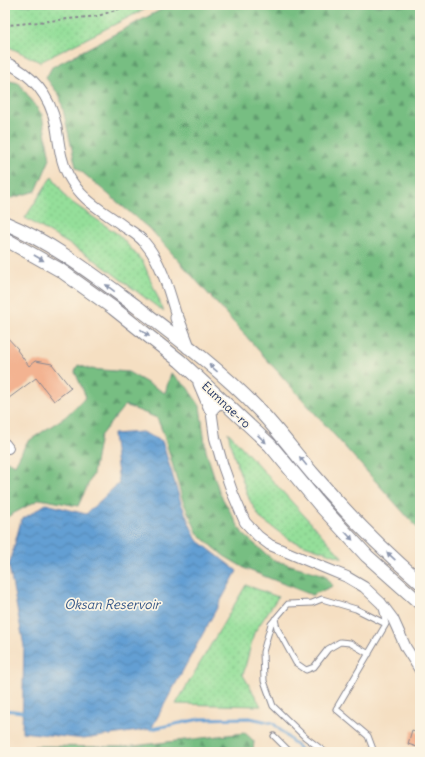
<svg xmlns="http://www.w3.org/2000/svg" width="425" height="757" font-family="Delius,sans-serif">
<defs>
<pattern id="grass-dots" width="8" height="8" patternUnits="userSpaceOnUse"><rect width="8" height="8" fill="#94df9a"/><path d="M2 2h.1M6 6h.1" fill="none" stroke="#7fc087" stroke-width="1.8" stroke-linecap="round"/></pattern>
<pattern id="forest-firs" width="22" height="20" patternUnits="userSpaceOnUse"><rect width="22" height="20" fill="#77be82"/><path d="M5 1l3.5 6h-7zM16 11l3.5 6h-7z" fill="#619b6e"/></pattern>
<pattern id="water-waves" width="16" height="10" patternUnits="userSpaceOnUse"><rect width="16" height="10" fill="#639fd3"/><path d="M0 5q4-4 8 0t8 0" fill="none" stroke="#5182ae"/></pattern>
</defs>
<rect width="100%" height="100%" fill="#fcf5e5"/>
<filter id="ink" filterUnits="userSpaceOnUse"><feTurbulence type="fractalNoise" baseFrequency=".025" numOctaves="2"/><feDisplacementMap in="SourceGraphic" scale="8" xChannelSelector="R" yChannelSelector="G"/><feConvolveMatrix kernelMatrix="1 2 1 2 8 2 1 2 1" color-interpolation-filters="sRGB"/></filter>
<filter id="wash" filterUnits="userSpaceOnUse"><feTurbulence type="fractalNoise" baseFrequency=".012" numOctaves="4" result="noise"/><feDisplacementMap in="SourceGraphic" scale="16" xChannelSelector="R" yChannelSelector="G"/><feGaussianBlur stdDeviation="0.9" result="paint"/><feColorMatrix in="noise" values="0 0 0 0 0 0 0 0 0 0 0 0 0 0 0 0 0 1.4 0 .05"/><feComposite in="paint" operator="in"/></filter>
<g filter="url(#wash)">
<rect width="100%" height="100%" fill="#f5dfc2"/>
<!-- grass -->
<path fill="url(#grass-dots)" stroke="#58877c" d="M5 5H153L40 62 5 45Z
M52 176 67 199 119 235 143 262 164 312 91 257 25 218Z
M228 432 343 558 290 540 261 519 249 499 232 450Z
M246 585 278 597 254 633 243 675 261 706 176 704Z"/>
<!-- forest -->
<path fill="url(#forest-firs)" stroke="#497670" d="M170 5H420V531L153 232 76 167 60 96 46 78 52 67Z
M5 80 19 83 42 115 50 159 36 191 8 199 5 197Z
M78 365 90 369 128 372 165 393 171 373 187 387 200 406 206 451 220 494 243 534 273 560 325 575 333 586 312 595 246 569 224 556 198 534 183 501 164 435 157 418 125 405 100 436 93 474 78 506 40 499 7 517 5 521V460L15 465 27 442 65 417 86 397 75 372Z
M245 733 254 741 253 752H28L34 746 125 747Z"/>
<!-- water -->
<path fill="url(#water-waves)" stroke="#3f6798" d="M142 432 162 441 181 503 196 539 237 571 151 729 84 739 22 732 24 646 9 566 21 520 46 504 86 514 119 483 113 434Z"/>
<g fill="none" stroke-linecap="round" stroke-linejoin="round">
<!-- stream -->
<path stroke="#639fd3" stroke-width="3" d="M5 710 22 712
M151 729 200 719 250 718 273 723 303 752"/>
</g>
<g id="blocks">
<!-- building -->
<path fill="#f3b391" d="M5 335 18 349 17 350 29 366 35 361 52 364 71 388 54 401 36 378 5 401Z
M412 730 420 733V748L408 744Z"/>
</g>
</g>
<g filter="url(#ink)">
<use href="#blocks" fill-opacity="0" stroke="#888790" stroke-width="1"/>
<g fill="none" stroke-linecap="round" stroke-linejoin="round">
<defs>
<path id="service" d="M275 619 277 628 296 663 306 670 314 667 328 649 340 642 350 643 369 654
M274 736 290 752
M325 752 305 737 273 706 264 681 263 652 271 624 288 604 312 603 322 599 356 609 386 624
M374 752 368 736 336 709 386 624 382 608"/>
<path id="minor" d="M5 62C32 74 50 96 56 125 59 142 60 160 68 175 83 203 103 210 126 228 133 232 140 237 145 243 162 263 170 294 177 318
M211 409 215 438 223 466 233 494 245 522 258 536 270 545 325 568 347 577 364 587 381 603 393 619 406 648 420 670
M5 444 8 448"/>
<path id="tertiary" d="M5 223C53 243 95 276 137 307 179 339 223 372 259 410 278 430 294 452 312 473 345 512 382 549 420 582
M5 239 60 270 113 308 180 361 270 445 320 505 367 556 420 603
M177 318 188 347
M200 383 211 409 217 403 224 402"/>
</defs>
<!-- service casing -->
<use href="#service" stroke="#888790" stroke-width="7"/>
<!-- minor casing -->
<use href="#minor" stroke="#888790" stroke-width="12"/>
<!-- tertiary casing -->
<use href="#tertiary" stroke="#888790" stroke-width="15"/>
<!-- path -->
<path stroke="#888790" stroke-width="2" stroke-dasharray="3 3" stroke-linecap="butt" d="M5 23 9 25 98 16 130 5"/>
<!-- service -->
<use href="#service" stroke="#fff" stroke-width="5"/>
<!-- minor -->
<use href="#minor" stroke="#fff" stroke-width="10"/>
<!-- tertiary -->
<use href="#tertiary" stroke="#fff" stroke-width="13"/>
</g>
<!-- one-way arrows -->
<defs><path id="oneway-solid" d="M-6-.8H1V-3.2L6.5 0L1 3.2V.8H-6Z"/></defs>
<g fill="#8d97ae">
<use href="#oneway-solid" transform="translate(39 258) rotate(30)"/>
<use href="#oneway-solid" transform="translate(110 288) rotate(-143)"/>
<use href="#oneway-solid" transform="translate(145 333) rotate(39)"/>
<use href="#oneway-solid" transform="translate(213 368) rotate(-140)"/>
<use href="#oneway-solid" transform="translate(262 439) rotate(43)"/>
<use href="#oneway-solid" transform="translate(303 461) rotate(-129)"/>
<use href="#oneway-solid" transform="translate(349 536) rotate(47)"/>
<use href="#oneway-solid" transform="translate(391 556) rotate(-137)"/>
</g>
</g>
<g text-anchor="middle" stroke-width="3.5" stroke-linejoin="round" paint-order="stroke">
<!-- street labels -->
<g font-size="12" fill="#1b2f5e" stroke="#fcf5e5">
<text transform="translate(226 405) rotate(43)" y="4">Eumnae-ro</text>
</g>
<!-- water labels -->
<g font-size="13" font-style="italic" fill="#345687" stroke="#fcf5e5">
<text x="112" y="609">Oksan Reservoir</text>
</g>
</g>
<!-- margin -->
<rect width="425" height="757" fill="none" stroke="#fcf5e5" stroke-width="20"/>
</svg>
